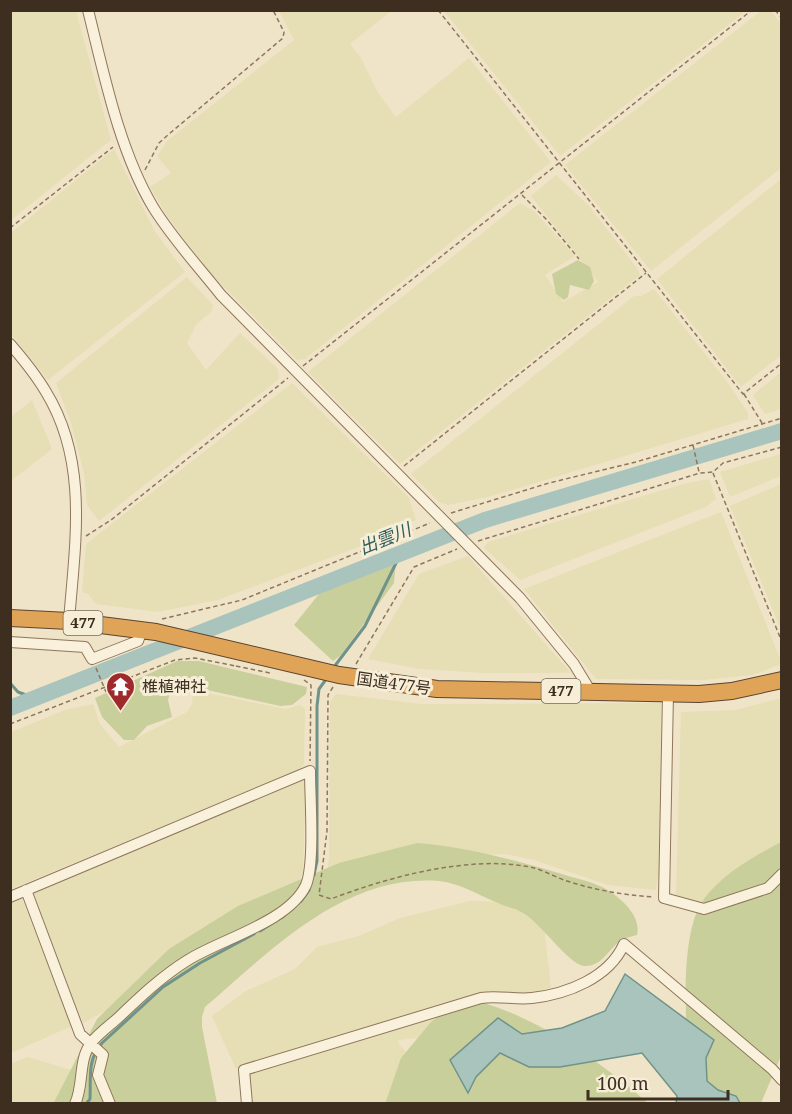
<svg xmlns="http://www.w3.org/2000/svg" width="792" height="1114" font-family="'Noto Serif','Noto Sans JP',serif">
<rect width="100%" height="100%" fill="#f0e4c8"/>
<!-- farmland -->
<path fill="#e6deb5" d="M11 10 76 11 111 140 11 220Z
M762 10 771 11 781 24V168L651 271 565 165Z
M279 11H391L350 44 361 58 378 93 396 117 469 58 551 162 305 359 297 360 209 272 167 216 150 187 171 173 157 156 167 141 294 40Z
M444 11H746L560 156Z
M114 149 154 230 185 272 48 380 11 334V233Z
M556 175 589 206 637 268 640 275 400 464 308 372 520 203 534 211 575 256 545 275 563 302 598 282 531 196Z
M781 179V355L741 387 657 279Z
M187 277 213 305 212 311 196 325 187 343 206 370 240 333 278 369 279 379 99 521 87 505 84 473 71 423 56 383Z
M654 289 728 383 748 413V419L492 496 448 505 439 502 411 474 634 296H641Z
M781 372V409L765 414 753 395Z
M292 383 409 498 416 520 385 531V537L218 600 158 612 96 604 88 594 82 592 86 544Z
M32 400 52 449 11 481V417Z
M781 454V476L730 497 720 472Z
M709 479 716 499 706 507 520 580 484 548 488 542 687 483Z
M781 484V630L730 506Z
M721 512 781 661V664L753 675 704 680 596 679 524 589Z
M468 556 527 623 571 673H483L419 669 368 659 419 574Z
M193 690 285 709 300 705 305 708 304 764 299 770 11 889V732L65 710 93 704 100 724 119 747 187 712 192 704Z
M336 694 421 704 661 703 660 865 656 890 608 885 534 860 505 854 469 856 326 881 329 857 330 702Z
M781 698V872L715 902 697 903 676 897 681 712 736 710Z
M302 779 306 782 303 870 299 883 128 999 83 1023 29 894Z
M16 898 22 899 72 1026 11 1053 10 900Z
M470 901 510 902 543 918 551 988 521 994 489 991 236 1069 212 1016 246 991 295 969 317 947 359 936 400 918Z
M476 1006 437 1036 398 1040 400 1046 422 1066V1103H252L249 1072Z
M28 1057 78 1072 72 1103 11 1104V1064Z"/>
<!-- green -->
<path fill="#c9cf9b" d="M578 260 590 267 594 281 589 290 570 285 568 297 564 300 556 294 552 274Z
M396 561 394 583 341 655 333 661 294 625 319 594Z
M177 661H199L307 687 306 694 292 705 280 706 193 687 172 686 168 700 172 717 147 726 134 740H124L102 717 95 698Z
M781 842V1056L761 1103 692 1104C688 1056 675 937 704 899 722 874 755 856 781 842Z
M417 843C467 847 514 860 562 874 574 878 590 881 602 887 619 896 642 915 637 935 633 936 628 937 624 939 609 946 604 967 584 966 568 964 541 923 523 913 515 908 506 907 498 903 478 895 460 883 439 881 343 874 271 951 205 1007L202 1017V1027L217 1103 53 1104 97 1019 169 949 238 906 339 863Z
M463 998C528 1010 599 1060 648 1103L385 1104 401 1058 431 1022Z"/>
<!-- water -->
<path fill="#a9c4bc" stroke="#6f938a" stroke-width="1.5" d="M625 974 714 1040 706 1058 707 1081 718 1090 736 1096 740 1103H676L677 1096 642 1053 560 1067H529L500 1053 476 1077 468 1093 450 1060 498 1018 522 1034 562 1028 605 1011Z"/>
<g fill="none" stroke-linecap="round" stroke-linejoin="round">
<!-- stream -->
<path stroke="#6f938a" stroke-width="3" d="M334 667 365 626 402 551
M10 683 18 692 34 698
M314 875 317 861V706L319 689 327 678
M301 901 309 890
M260 931 284 916
M86 1104 90 1099C91 1078 87 1060 102 1043L163 987 200 963 254 934"/>
<!-- river -->
<path stroke="#a9c4bc" stroke-width="16" d="M10 708 485 520 782 431"/>
<defs>
<path id="minor" d="M88 10C104 74 119 150 153 207 172 238 198 266 221 295L520 598 574 664 591 692
M10 344C23 359 36 375 46 392 89 462 75 543 69 621
M10 642 85 647 92 659 138 641 142 630
M668 694 664 898 704 909 768 888 782 874
M26 890 80 1034 103 1055 98 1075 110 1104
M10 897 310 771C310 798 315 863 306 885 289 922 221 939 188 960 162 976 140 997 118 1018 109 1026 98 1034 91 1043 78 1060 84 1085 75 1104
M247 1104 244 1070 481 998C498 995 515 1000 532 998 567 994 609 978 624 944L772 1069 782 1080"/>
<path id="highway" d="M10 618 69 621 156 632 339 675 437 689 699 694 732 691 782 680"/>
</defs>
<!-- minor casing -->
<use href="#minor" stroke="#8d765c" stroke-width="12"/>
<!-- highway casing -->
<use href="#highway" stroke="#5b4430" stroke-width="18"/>
<!-- path -->
<path stroke="#8d765c" stroke-width="1.5" stroke-dasharray="4.5 3" stroke-linecap="butt" d="M438 10 743 394 782 363
M775 10 782 18
M145 170 159 143 169 134 283 38 284 32 273 10
M522 195 547 220 579 259
M10 228 113 147
M303 366 752 10
M744 394 762 423
M693 445 699 472
M404 466 646 273
M713 473 782 642
M451 513 549 483 636 462 782 418
M86 536 111 520 288 378
M478 541 700 473 713 472 723 463 782 447
M162 619 242 600 430 523
M356 664 414 567 457 549
M236 666 270 673
M96 668 106 692
M304 680 311 685 310 761
M333 687 328 695 327 831 319 895 331 899C388 877 469 855 530 867 541 869 553 876 564 880 594 890 623 895 654 897
M10 724 175 660 195 658 236 666"/>
<!-- minor -->
<use href="#minor" stroke="#faf1dc" stroke-width="10"/>
<!-- highway -->
<use href="#highway" stroke="#e0a458" stroke-width="16"/>
</g>
<!-- icons -->
<defs>
<symbol id="temple-pin" viewBox="-11 -11 22 30"><path d="M0 17L-7.5 6A9.5 9.5 0 1 1 7.5 6Z" fill="#9e2a2b" stroke="#f7eed8"/><path d="M0-6L5-2H3V0L6.5 2.5H4V6H1.5V3h-3V6H-4V2.5H-6.5L-3 0V-2H-5Z" fill="#fff"/></symbol>
</defs>
<g fill-rule="evenodd">
<use href="#temple-pin" x="104" y="670" width="33" height="45"/>
</g>
<g text-anchor="middle" stroke-width="6" stroke-linejoin="round" paint-order="stroke">
<!-- shield labels -->
<g fill="#f7eed8" stroke="#756857" stroke-width="1.5">
<rect x="63.5" y="611" width="39" height="24" rx="4.5"/>
<rect x="541.5" y="679" width="39" height="24" rx="4.5"/>
</g>
<g font-size="15" font-weight="bold" fill="#3d2e20">
<text x="83" y="628">477</text>
<text x="561" y="696">477</text>
</g>
<!-- street labels -->
<g font-size="16" fill="#3d2e20" stroke="#f7eed8">
<text transform="translate(394 683) rotate(8)" y="6">国道477号</text>
</g>
<!-- poi labels -->
<g font-size="16" fill="#3d2e20" stroke="#f7eed8" text-anchor="start">
<text x="142" y="692">椎植神社</text>
</g>
<!-- water labels -->
<g font-size="18" font-style="italic" fill="#2f5d5a" stroke="#f7eed8">
<text transform="translate(385 539) rotate(-22)" y="6">出雲川</text>
</g>
</g>
<!-- border -->
<rect width="792" height="1114" fill="none" stroke="#3d2e20" stroke-width="24"/>
<!-- scale -->
<path d="M588 1090v9h140v-9" fill="none" stroke="#3d2e20" stroke-width="3"/>
<text x="597" y="1090" font-size="18" fill="#3d2e20" stroke="#f7eed8" stroke-width="4.5" paint-order="stroke">100 m</text>
</svg>
